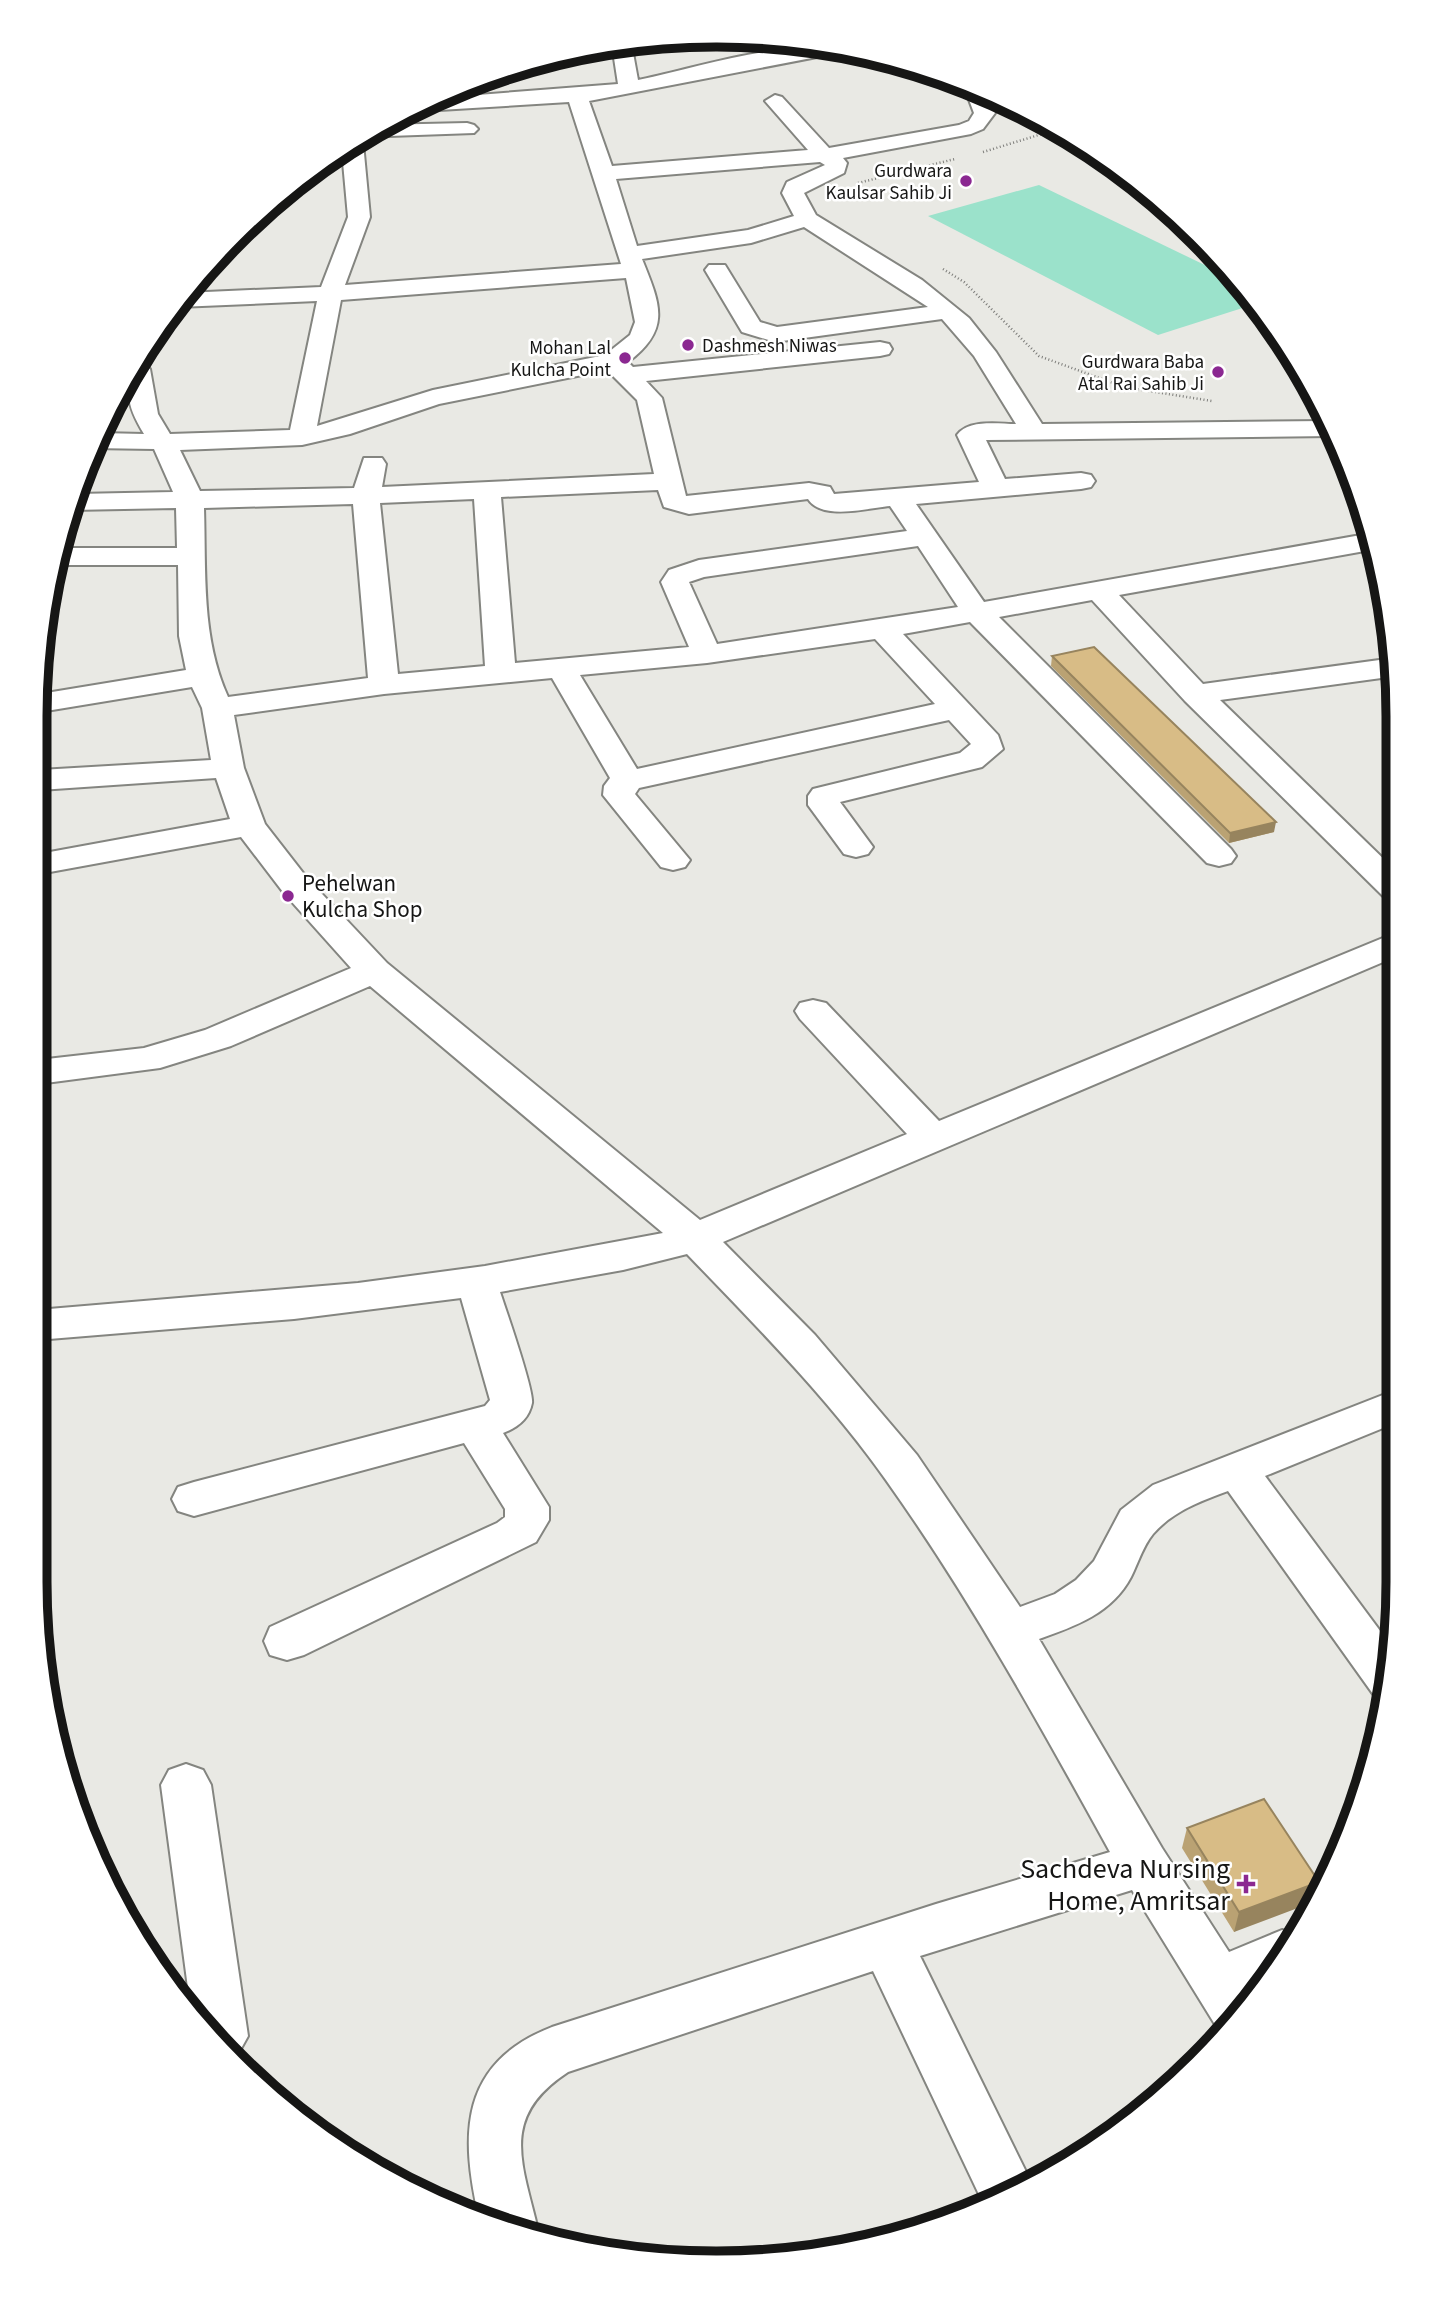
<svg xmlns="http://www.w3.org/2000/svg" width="1433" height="2298" font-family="'Source Sans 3',sans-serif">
<rect width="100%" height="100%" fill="#e9e9e4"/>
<!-- water -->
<path fill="#9be2cb" d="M1039 185 1240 282 1255 304 1158 335 928 216Z"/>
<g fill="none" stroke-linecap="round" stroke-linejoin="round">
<defs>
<path id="minor" d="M628 41 631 42 638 80C705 66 779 39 848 51L589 101 612 166 808 150 765 101 775 95 782 97 829 148 959 125 969 121 974 113 965 89 967 86 987 94 995 113 983 129 971 134 843 158 847 163 844 173 804 193 816 215 922 280 969 318 996 352 1042 424 1326 421 1332 436 986 440 1005 479 1081 473 1091 475 1095 481 1091 487 1081 489 916 504 984 602 1372 533 1376 549 1119 595 1203 684 1394 658 1396 676 1220 700 1396 871V900L1384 897 1185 701 1092 600 999 617 1231 849 1236 856 1231 863 1219 866 1207 863 970 622 903 634 998 735 1003 749 982 767 840 802 873 847 868 854 856 857 844 854 808 805V796L813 789 960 753 971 744 949 720 639 788 635 794 690 860 685 867 673 870 661 867 603 795 604 786 610 778 552 678 384 694 234 715 244 768 265 824 307 878 387 963 700 1220 907 1134 800 1019 795 1011 800 1003 813 1000 826 1003 939 1121 1395 933V957L723 1242 815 1335 917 1455 1020 1607 1055 1594 1076 1580 1094 1561 1121 1510 1153 1485 1393 1391V1424L1265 1476 1392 1647V1670L1385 1698 1373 1694 1228 1491C1201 1501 1173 1511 1153 1534 1143 1546 1138 1563 1131 1577 1112 1613 1076 1626 1039 1639L1162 1848 1229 1952 1282 1930 1293 1934 1262 1988 1254 1991 1257 1997 1219 2031 1132 1890 920 1956 1032 2184 984 2205 873 1971 568 2072C499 2117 522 2162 538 2230L536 2237 479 2218C460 2135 459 2063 552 2027L936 1904 1110 1852C1040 1725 970 1598 886 1480 828 1398 756 1326 687 1254L623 1270 500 1292C506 1310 534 1390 532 1403 529 1419 517 1428 503 1433L549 1507V1520L536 1542 304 1655 287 1660 270 1655 264 1641 270 1627 497 1523 505 1517V1509L464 1443 194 1516 178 1511 172 1499 178 1487 194 1482 485 1406 490 1400 461 1298 294 1319 37 1340V1310L358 1283 485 1266 663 1233 370 986 231 1046 160 1068 38 1084V1060L144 1048 205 1030 351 968 283 892 241 837 39 874V854L230 819 216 778 40 790V770L211 760 202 708 192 687 40 712V694L186 670 179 636 178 565H58L62 548H177L176 508 72 510 77 494 173 492 154 449 91 448 100 433 144 434C126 404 124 392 141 362L150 369 158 414 170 434 290 430 317 301 178 307 173 306 184 293 321 287 348 217 342 151 359 138 363 143 370 217 345 285 621 264 569 102 423 111 415 108 439 98 618 84 612 45ZM820 162 825 165 787 182 782 193 794 216 748 230 637 246 616 179ZM804 227 928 307 777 327 760 322 725 265H709L705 270 739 327 742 332 775 342 942 319 974 356 1016 424C998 424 968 419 957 435L979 482 834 494 830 487 809 483 686 496 662 398 646 381 880 356 889 354 892 349 889 344 880 342 633 367 628 362C672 329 660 304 642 259L751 243ZM626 278 635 322 630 335 605 355 433 390 317 426 341 300ZM607 370 637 400 654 474 382 487 386 464 382 458H364L354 488 200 491 180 450 302 445 350 434 439 404ZM658 490 664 507 689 514 808 499C822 521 868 508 890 506L907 531 699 560 669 570 661 582 689 647 515 663 501 497ZM474 499 485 666 398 674 380 503ZM353 504 368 678 228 697C201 638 206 571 204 508ZM918 546 958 607 717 644 689 582 704 577ZM875 639 935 704 637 769 580 675 707 663Z
M467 123 474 125 478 129 474 133 361 137 378 125Z
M1301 367 1310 383 1298 381 1292 374Z
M186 1764 203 1770 211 1785 248 2036 238 2054 190 2003 161 1785 169 1770Z"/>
</defs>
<!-- minor casing -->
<use href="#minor" stroke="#848580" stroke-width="4"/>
<!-- path -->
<path stroke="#7d7d7a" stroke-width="2.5" stroke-dasharray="1 2.5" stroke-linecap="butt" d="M983 152 1055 130 1052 126
M858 183 955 159
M943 269 964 282 1039 356 1124 387 1212 401"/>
<!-- minor -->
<use href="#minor" fill="#fff" fill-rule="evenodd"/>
</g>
<!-- wall -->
<path fill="#baa273" d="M1159 201 1199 239 1157 217Z
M1052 656 1274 832 1229 843 1051 666Z
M1187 1828 1319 1882 1234 1932 1182 1848Z"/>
<!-- shaded-wall -->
<path fill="#97845e" d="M1276 822 1274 832 1229 843 1230 833Z
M1319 1882 1315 1896 1311 1903 1234 1932 1239 1912Z"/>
<!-- building -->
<path fill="#d8bc86" stroke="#97845e" stroke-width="2" d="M1094 647 1276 822 1230 833 1052 656Z
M1264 1799 1319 1882 1239 1912 1187 1828Z"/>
<!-- markers -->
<g fill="#8b2891" stroke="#fff" stroke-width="2.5">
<circle cx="966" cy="181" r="7"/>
<circle cx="688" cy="345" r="7"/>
<circle cx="625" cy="358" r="7"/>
<circle cx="1218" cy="372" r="7"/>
<circle cx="288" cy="896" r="7"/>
<path d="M1242.5 1873.5h7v7h7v7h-7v7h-7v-7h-7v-7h7z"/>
</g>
<g text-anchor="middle" stroke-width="5" stroke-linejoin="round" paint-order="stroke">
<!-- far-poi labels -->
<g font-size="19" fill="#161615" stroke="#fff" text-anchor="end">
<text x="952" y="177">Gurdwara<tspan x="952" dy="22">Kaulsar Sahib Ji</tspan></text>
<text x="702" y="352" text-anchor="start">Dashmesh Niwas</text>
<text x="611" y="354">Mohan Lal<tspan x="611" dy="22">Kulcha Point</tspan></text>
<text x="1204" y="368">Gurdwara Baba<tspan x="1204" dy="22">Atal Rai Sahib Ji</tspan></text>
</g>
<!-- poi labels -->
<g font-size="23" fill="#161615" stroke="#fff" text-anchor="start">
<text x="302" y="891">Pehelwan<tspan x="302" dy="26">Kulcha Shop</tspan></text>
</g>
<!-- near-poi labels -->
<g font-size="28" fill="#161615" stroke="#fff" text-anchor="end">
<text x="1230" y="1878">Sachdeva Nursing<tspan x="1230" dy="32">Home, Amritsar</tspan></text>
</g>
</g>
<!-- crop -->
<path d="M0 0H1433V2298H0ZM716 47H717A669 669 0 0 1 1386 716V1582A669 669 0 0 1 717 2251H716A669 669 0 0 1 47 1582V716A669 669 0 0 1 716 47Z" fill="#fff" fill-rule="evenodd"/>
<path fill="none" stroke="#161615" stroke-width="9" d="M716 47H717A669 669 0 0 1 1386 716V1582A669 669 0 0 1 717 2251H716A669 669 0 0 1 47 1582V716A669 669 0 0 1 716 47Z"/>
</svg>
